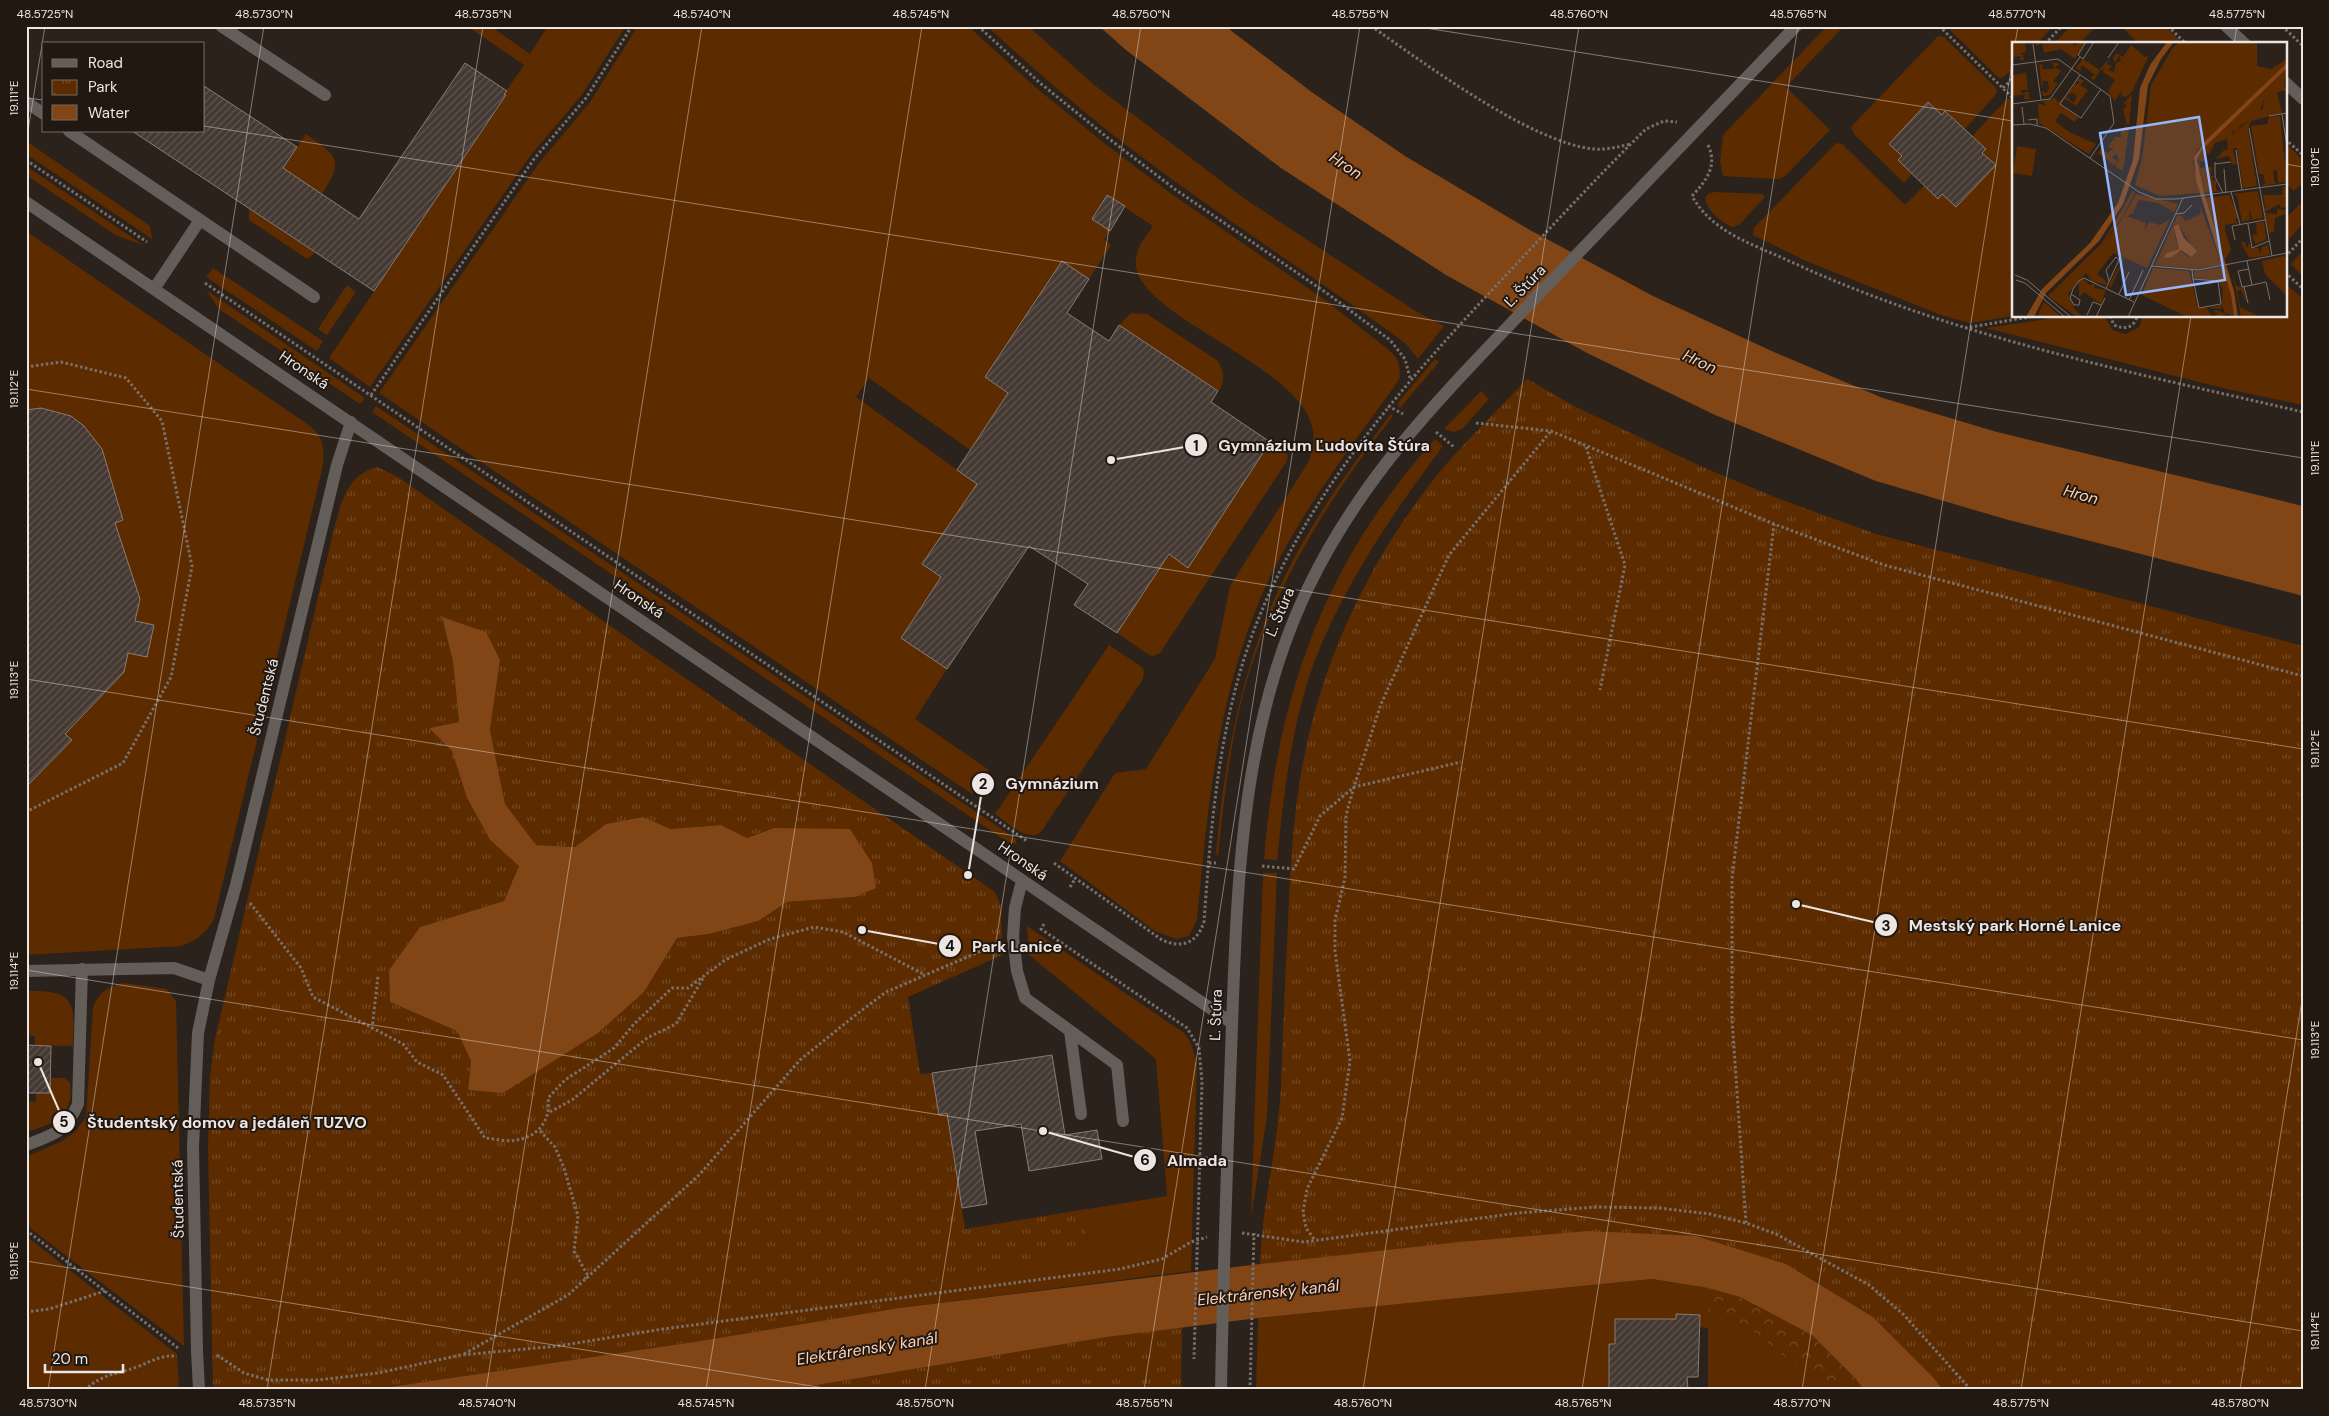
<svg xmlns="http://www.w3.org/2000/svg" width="2329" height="1416" font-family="'DM Sans',sans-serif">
<defs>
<pattern id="forest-crowns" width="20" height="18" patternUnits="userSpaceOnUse" patternTransform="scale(1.25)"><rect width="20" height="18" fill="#5d2b00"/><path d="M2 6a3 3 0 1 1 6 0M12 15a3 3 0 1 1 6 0" fill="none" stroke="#744a25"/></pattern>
<pattern id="park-tufts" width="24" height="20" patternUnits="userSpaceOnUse" patternTransform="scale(1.25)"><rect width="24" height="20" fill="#5d2b00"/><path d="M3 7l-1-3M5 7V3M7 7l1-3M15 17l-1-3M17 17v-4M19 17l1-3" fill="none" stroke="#744a25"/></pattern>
<pattern id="building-hatch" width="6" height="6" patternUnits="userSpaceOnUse" patternTransform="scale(1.25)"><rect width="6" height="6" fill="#453a33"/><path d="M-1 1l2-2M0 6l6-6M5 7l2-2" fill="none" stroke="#605650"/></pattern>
</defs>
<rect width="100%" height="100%" fill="#2b221b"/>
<!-- grass -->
<path fill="#5d2b00" d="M467 26H490L530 54 548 26H626L581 96 530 156 370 387 329 358 506 96 504 94 524 65Z
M638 26H968L1034 86 1104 143 1173 195 1325 300 1385 347 1395 356 1399 364 1400 377 1397 383C1349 449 1298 515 1264 590 1217 695 1208 807 1197 920L1189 936 1176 939 1155 931 1060 861 1115 773 1146 769 1215 659 1230 586 1309 461C1312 451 1315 442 1313 431 1303 363 1128 315 1136 259 1137 246 1146 236 1153 226L1106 195 1092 219 1110 231 1104 240 1111 245 1089 279 1062 261 985 377 1008 393 970 450 869 378 856 397 977 484 923 564 941 577 901 637 947 669 915 719 989 770 972 794 379 393 539 163 590 102Z
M987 26H1028L1093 84 1245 199 1417 312 1444 326 1418 359 1406 344 1393 334C1300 267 1203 205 1113 135 1069 100 1028 64 987 26Z
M1827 26H1844L1786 87 1830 130 1785 176 1779 179 1723 176 1720 162 1723 135Z
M1949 26H2053L2037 44H2013V69L2002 78 1998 77 1951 31Z
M2071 26H2096L2079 44H2054Z
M2121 26H2165L2182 43 2139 44Z
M1938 36 1944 37 1996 88 1997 93 1965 129 1946 111 1942 115 1928 102 1889 144 1902 156 1898 161 1912 174 1904 183 1854 134 1851 127Z
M2008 98 2013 103V316L1970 323 1941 315 1806 261 1753 235 1754 228 1836 143 1842 144 1905 205 1924 186 1938 199 1942 194 1956 207 1995 166 1982 153 1986 149 1972 136Z
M306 134C337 156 345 159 322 194L283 168Z
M26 141 150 226 152 239 26 154Z
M2285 143 2303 160V182L2294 191 2285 183Z
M26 166 143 245 117 236 26 175Z
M1714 192 1762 194 1765 197 1739 225 1732 227C1720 221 1708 212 1705 198L1708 194Z
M2303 201V224L2285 243V219Z
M249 209 315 253 307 259 249 220Z
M26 231 310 426C326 439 325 455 321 474L214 919C206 934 196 941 180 946L26 955Z
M2303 250V277L2291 264Z
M213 268 323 341 317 351 206 277Z
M2285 283 2303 299V405L2227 389 1986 328 2068 316H2105L2112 330 2126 334 2139 327 2143 316H2285Z
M347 285 356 292 327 335 318 329Z
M206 290 365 398 360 404 219 309Z
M1131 313 1147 314 1218 361C1224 371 1225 381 1219 391L1119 325Z
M1435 359 1439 362 1400 408 1397 405 1400 400Z
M1481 391 1489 399 1462 429 1454 432 1444 429Z
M376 406 1016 839V844L1006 841 372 412Z
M1391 414 1393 416C1334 491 1284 570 1253 661 1232 723 1225 791 1218 855H1216C1224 759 1242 663 1285 576 1313 518 1352 465 1391 414Z
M1435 439 1443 446C1393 513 1344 584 1314 663 1291 726 1284 794 1277 860L1264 859C1277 695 1324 563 1435 439Z
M1270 442 1288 455 1287 461 1160 653 1153 656 1149 655 1117 633 1169 554 1189 567Z
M1109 645 1142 667 1144 671 1143 679 1041 832C1028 843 1007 822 995 814Z
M1263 873H1277L1267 1117 1251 1217Z
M1027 926 1184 1033 1190 1041 1197 1063 1191 1271 899 1308 895 1288 976 1274 1088 1242 1081 1210 1167 1196 1156 1059 1029 955Z
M124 983 167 989 176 1001 184 1346 26 1225V1157L60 1142 75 1132 86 1117 93 1007C99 992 109 986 124 983Z
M26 991C75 990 75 1001 73 1046L35 1045V1036L26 1035Z
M50 1078H64L70 1082C75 1116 53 1124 26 1132V1101L36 1102V1093H50Z
M26 1236 177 1354 179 1390H26Z
M1652 1279 1708 1288 1709 1311 1747 1326 1826 1390H1708V1328L1700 1327 1699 1315 1676 1314V1320H1615V1344H1609V1390H1256L1258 1318Z"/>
<!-- forest -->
<path fill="url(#forest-crowns)" d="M1708 1288 1740 1297 1812 1335 1855 1378 1864 1390H1826L1747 1326 1708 1311Z"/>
<!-- park -->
<path fill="url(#park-tufts)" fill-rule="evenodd" d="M1527 379 1574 406 1700 466 1782 500 1876 534 2303 646V1390H1943L1933 1377 1873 1317 1786 1264H1260C1262 1204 1278 1147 1281 1087 1283 1033 1285 979 1288 924 1290 870 1293 815 1303 762 1322 664 1364 572 1424 492 1454 451 1493 416 1527 379Z
M377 467 398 477 649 653 995 892 1001 906 1002 955 908 997 920 1074 932 1073 939 1115 947 1113 965 1229 1081 1210 1088 1242 976 1274 896 1288 899 1308 694 1342 370 1390H213L208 1147 210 1077 215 1039 333 533C340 506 346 475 377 467ZM442 617 500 660 490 730 505 805 536 845 575 847 606 824 643 817 671 829 721 825 747 838 774 828 855 897 787 902 757 921 709 934 677 938 644 992 468 1090 471 1061 457 1031 390 1002 389 970 420 927 504 901 519 866 490 840 467 798 452 751 429 728 459 722 453 662Z
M1182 1327 1181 1390H787L1107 1337Z"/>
<!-- water -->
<path fill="#814516" d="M1099 26H1225L1313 93 1405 156 1530 230 1653 296 1776 353 1883 398 1997 432 2303 506V596L2005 519 1876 481 1715 415 1587 353 1446 275 1281 168 1126 50Z
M442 617 486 632 500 660 490 730 505 804 536 845 575 847 606 824 643 817 671 829 721 825 747 838 774 828 850 829 872 863 876 888 855 897 787 902 758 921 709 934 677 938 644 992 598 1033 503 1093 468 1090 471 1061 457 1031 390 1002 389 970 420 927 504 901 519 866 490 840 467 798 452 751 429 728 459 722 453 662Z
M1588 1231 1696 1236 1786 1264 1873 1317 1933 1377 1943 1390H1864L1855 1378 1812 1335 1740 1297 1708 1288 1652 1279 1258 1318 1107 1337 787 1390H370L694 1342 899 1308 1260 1264 1459 1242Z"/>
<!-- building -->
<path fill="url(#building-hatch)" stroke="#887c74" d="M465 63 507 91 504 94 506 95 374 291 132 131H204V86L297 147 283 168 359 219Z
M1928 102 1942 115 1945 111 1986 149 1982 153 1996 165 1956 207 1942 194 1938 199 1898 160 1902 156 1889 144Z
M1107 195 1125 206 1110 231 1092 219Z
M1062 261 1089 279 1067 313 1109 341 1119 325 1218 391 1211 402 1270 442 1188 568 1169 554 1117 633 1074 605 1088 584 1029 546 947 669 901 638 941 577 922 564 977 484 957 470 1008 393 985 377Z
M41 408 71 416 84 426 102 449 123 520 115 523 140 599 135 621 154 625 147 657 128 653 124 672 65 734 72 740 26 787V410Z
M26 1045 51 1046 50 1093H26Z
M1052 1055 1065 1135 1097 1130 1102 1159 1029 1171 1021 1124 975 1131 987 1204 962 1208 947 1113 939 1115 932 1073Z
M1676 1314 1700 1315 1698 1377H1687L1688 1390H1609V1344H1615V1319H1676Z"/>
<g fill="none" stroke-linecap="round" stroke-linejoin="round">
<!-- path -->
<path stroke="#78706a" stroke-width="3" stroke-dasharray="2.5 2.5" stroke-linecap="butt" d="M978 26 1040 83 1108 138 1176 190 1328 294 1390 340 1405 359 1410 378
M1371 26C1424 63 1530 142 1593 149 1606 150 1618 147 1631 144
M1939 26 2013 98
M2168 26 2186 44
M2282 26 2303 46
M2045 44 2062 26
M2003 88 2013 78
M2285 139 2303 155
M1708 145C1718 166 1706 181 1692 196 1712 232 1752 244 1787 260 1953 337 2126 371 2303 412
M26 160 147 242
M2285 257 2303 238
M2285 272 2303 289
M205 283 1027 841
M2110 316 2114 325C2125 330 2134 328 2137 316
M1965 328 2035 316
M26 367 61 362 126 378 162 421 192 566 171 677 123 763 26 812
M371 395 534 159 586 98 632 26
M1388 406 1403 414
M1476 423 1551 431 1774 524 1884 565 2303 676
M1436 432 1454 447
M1586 447 1625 565 1600 690
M1054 863 1162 940C1182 949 1197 943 1204 922 1211 823 1219 723 1254 630 1307 491 1409 378 1509 272 1554 224 1599 175 1646 129L1664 121 1677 122
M1209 863H1216
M1262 866 1294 869 1320 816 1354 787 1461 762
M1070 887 1075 879
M250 903 301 968 313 997 403 1044 417 1062 443 1075 485 1138C495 1139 508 1142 517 1140 539 1136 551 1120 548 1098L565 1080 614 1048 634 1024 672 988H688L725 960 770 939 814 927 843 932 925 975
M1044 924 1041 929 1187 1028 1199 1048 1202 1082 1194 1359
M372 1029 378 976
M550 1112 572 1100 647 1038 676 1024 703 978
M540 1131 555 1147 564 1168 578 1216 574 1251 587 1274 585 1279
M1746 1223 1732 1019V879L1774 524
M26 1230 178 1348
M1242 1233 1304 1242 1518 1213 1596 1207 1659 1208 1710 1214 1746 1223 1776 1234 1869 1285 1903 1314 1971 1390
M1314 1239 1306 1228 1303 1212 1307 1189 1342 1118 1350 1061 1335 951V920L1345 878 1346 815 1354 787 1381 704 1449 555 1551 431
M26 1312 49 1309 105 1291
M464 1354 568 1295 699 1175 800 1060 853 1017 886 992 995 945
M217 1355 244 1373 268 1380H318L378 1373 461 1355 558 1346 663 1329 1120 1269 1162 1259 1191 1242 1207 1237
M84 1390C107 1372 112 1376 137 1367 152 1361 161 1355 177 1356
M1250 1390 1254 1233"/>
<!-- minor -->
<path stroke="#635e5a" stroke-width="12" d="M221 26 325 95
M2226 26 2245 44
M2285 82 2303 99
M26 102 44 114
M69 131 314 297
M26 202 1232 1023
M154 289 200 220
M1022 881 1015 908 1013 937 1017 971 1025 998 1117 1065 1123 1121
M26 971 174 968 209 980
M1070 1031 1081 1114
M26 1145C53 1135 66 1132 78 1104L82 969
M199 1390 197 1351 193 1147 198 1033 209 980 236 885 337 465 351 422
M1221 1390C1223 1277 1227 1165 1231 1053 1237 894 1238 732 1309 586 1366 468 1452 386 1541 292 1626 204 1711 115 1796 26"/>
</g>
<!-- ticks -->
<path fill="none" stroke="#ece5e1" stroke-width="1" stroke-opacity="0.45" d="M1413 26 2013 121M2015 44 2018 26M2234 44 2237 26M26 98 44 100M204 126 2303 458M26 143 45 26M2285 164 2303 167M26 389 2303 749M26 679 2303 1040M26 970 2303 1331M26 1261 837 1390M48 1390 264 26M267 1390 483 26M486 1390 702 26M706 1390 922 26M925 1390 1141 26M1144 1390 1360 26M1363 1390 1579 26M1582 1390 1798 26M1802 1390 2013 57M2021 1390 2191 316M2240 1390 2303 994"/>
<g text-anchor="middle" stroke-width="4" stroke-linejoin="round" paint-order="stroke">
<!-- street labels -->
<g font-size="15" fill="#ece5e1" stroke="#221812">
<text transform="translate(1525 286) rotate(-46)" y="5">Ľ. Štúra</text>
<text transform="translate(304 370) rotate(34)" y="5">Hronská</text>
<text transform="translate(639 599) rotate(34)" y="5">Hronská</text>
<text transform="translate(1280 612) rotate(-67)" y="5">Ľ. Štúra</text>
<text transform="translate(264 697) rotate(-76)" y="5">Študentská</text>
<text transform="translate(1023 861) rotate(35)" y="5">Hronská</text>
<text transform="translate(1216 1015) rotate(-88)" y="5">Ľ. Štúra</text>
<text transform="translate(178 1199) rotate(-91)" y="5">Študentská</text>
</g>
<!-- water labels -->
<g font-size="16" font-style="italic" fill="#fcd0b4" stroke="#221812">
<text transform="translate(1346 165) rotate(34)" y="6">Hron</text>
<text transform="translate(1700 361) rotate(25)" y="6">Hron</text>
<text transform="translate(2081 494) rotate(16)" y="6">Hron</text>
<text transform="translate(1268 1292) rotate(-6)" y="6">Elektrárenský kanál</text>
<text transform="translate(867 1348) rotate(-9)" y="6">Elektrárenský kanál</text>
</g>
</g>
<!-- overview -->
<g transform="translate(2012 42)">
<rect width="275" height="275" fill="#2b221b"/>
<path d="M1 0H13L14 10 6 12H11L12 18 8 19 9 14 0 15ZM24 0H58L63 4 66 0H73L63 17 49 7 32 11 30 1 24 4ZM119 3 133 15 137 13 120 50 113 56 112 53 109 56 110 48 103 59 96 49 103 38 91 30 93 25 90 29 88 27 98 16 95 22 100 24 96 28 102 30 104 21 109 19 107 14 103 21 101 16 104 11 111 15ZM71 17 88 28 82 38 78 36 83 33 70 23 68 29 64 26ZM40 20 48 22 43 25 49 29 41 40 46 41 38 53 31 54 30 49 35 51 37 46 36 39H31L30 47 27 23 31 22 30 27H43ZM14 31 16 48H9V51L17 50V57H12L13 52 0 54V33ZM67 36 72 39 68 43 76 48 64 64 53 57 54 54 61 61 65 54 61 51 55 53 63 42 68 41 65 39ZM120 52 117 83H115L111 68 115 63 111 62ZM53 53 48 62 66 75 63 80 49 71 43 79 57 90 84 102 77 112 27 81 26 61 34 64 31 59 44 56 46 61ZM259 55 270 71 239 79 236 88 223 92 222 98H218L225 122 221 123 217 114 204 117 212 108H216L215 97 203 101 198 111 194 112 195 118 187 120 188 126 200 125 199 134H202L200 138H204V147L209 149 192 151 185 124 191 110 219 83 221 92 251 66 252 57ZM113 84 117 86 111 129 103 124 107 118 106 114 103 112 100 116 106 119 102 123 86 111 89 107 99 113 96 110 102 107 96 105 103 95H110L108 91ZM5 104 24 107 20 134 1 131ZM121 149 123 150 111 174 87 207 108 180 124 152 166 162 162 170 146 161 127 158 121 171 115 174 134 181 132 189 137 180 148 183 158 177 135 226 113 216 98 247 97 242 112 216 101 211 85 232 94 239V243L80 239 74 231 56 252 63 268 71 275H65L36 254 90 201ZM217 153 224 169 226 176 223 177 226 181 219 182 208 154ZM275 156V165L269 166 267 162 253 170 252 166 259 164 258 158ZM265 167 273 168 274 172 263 176 262 190 257 191 253 171 265 172ZM229 200H233L235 207 237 200 239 206H247L248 212 250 205 256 203 258 213 237 216ZM211 225 219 253 222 275 216 271 208 275H202L206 271 200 270 205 268 214 272 210 264 208 267 196 266 210 263 211 248 207 240 182 235V230ZM141 226 177 229 186 266H195L200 275H175L130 253 127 259ZM220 229 224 244 231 246 235 262 229 248 225 249 228 265 249 275H229ZM71 237 77 243 83 242 82 246 94 248 89 262 72 250 67 255V240ZM32 260 46 272 48 275H25Z" fill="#5d2b00"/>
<path d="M275 26 272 44 275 48 265 50 270 71 259 55 252 57 247 71 227 85 223 92 218 84 185 120 189 109Z" fill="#5d2b00"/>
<path d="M245 0V24L259 27 275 17V22L185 108 181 121 188 151 148 154 123 143 130 117 139 43 160 7 165 1ZM208 154 219 182 213 183V188L219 208 213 218 193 156ZM188 164 210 223 184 227 143 223 165 174 169 173 173 179 178 177 189 172ZM167 184 183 209 177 215 168 208 160 215H153L154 211 167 207 163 194ZM272 214 275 219V254L253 232 250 219Z" fill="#5d2b00" fill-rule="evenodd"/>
<path d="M268 74 275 140 266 141 265 128 261 129 263 142 250 144 253 141 251 132H247L239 84 255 82 257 75ZM236 88 245 144 231 146 225 106 219 107 218 98 222 97 223 92ZM271 145H275V156L259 158V164L253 165 251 153H270ZM246 149 251 176 240 178 237 165 238 178 230 180 225 154 221 152ZM252 180 255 200 254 198 243 202 240 193 245 192 244 181Z" fill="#5d2b00"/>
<path d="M155 0H162L149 17 136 43 127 117 111 162 87 199 34 251 22 275H14L30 247 78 201 106 161 121 118 128 46 138 23ZM275 21V26L189 109 185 118 192 151 222 249 226 275H222L219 253 184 138 182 115 194 98ZM166 182 172 196 185 209 179 215 169 208 160 215 152 216 154 211 167 207 162 185Z" fill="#814516"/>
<path fill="none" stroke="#78706a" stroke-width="1" d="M74 0 66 13 71 17 82 0M21 2 29 58M96 16 107 0M0 23 46 17 98 54 102 81 78 116M68 33 48 62 69 76 89 47M0 62 38 57 68 15M10 65 12 82M270 72 275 105M257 74 275 71M16 78 25 77V83M0 83 18 82 34 86 127 150 144 157H164L275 142M237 86 260 214M224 108 230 148M203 120V135L211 151M203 122 219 120M212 127 214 151M219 150 228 182M164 172 172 171 180 163M236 182 240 206 257 199M223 198 220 184 253 178M235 219 240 243 254 240 258 258M139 224 186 228 275 211M237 227 226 229 230 245 240 243M180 228 181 237 187 266 209 262 206 239 181 237M3 233 15 238 59 275M4 238 13 241 53 275M232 245 236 261M94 246 107 218 104 215 94 228 97 239M59 252 68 258 67 263H62L58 256 61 247 67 239 72 236 122 260M107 252 117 230M117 258 131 228M75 273 81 260 89 263M84 275 93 256M116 275 171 156"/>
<path fill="#94b7fd" fill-opacity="0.15" stroke="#94b7fd" stroke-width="2.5" d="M187 75 213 238 114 253 88 91Z"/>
<rect width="275" height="275" fill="none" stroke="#ece5e1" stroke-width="2.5"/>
</g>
<!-- callouts -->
<path fill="none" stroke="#ece5e1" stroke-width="2" d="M1111 460L1196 445M968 875L983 784M1796 904L1886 925M862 930L950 946M38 1062L64 1122M1043 1131L1145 1160"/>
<g fill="#ece5e1" stroke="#221812" stroke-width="2">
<circle cx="1111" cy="460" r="5"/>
<circle cx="968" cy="875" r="5"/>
<circle cx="1796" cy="904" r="5"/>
<circle cx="862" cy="930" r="5"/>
<circle cx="38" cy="1062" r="5"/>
<circle cx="1043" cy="1131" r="5"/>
<circle cx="1196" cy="445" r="12"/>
<circle cx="983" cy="784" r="12"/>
<circle cx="1886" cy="925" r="12"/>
<circle cx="950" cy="946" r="12"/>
<circle cx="64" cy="1122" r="12"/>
<circle cx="1145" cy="1160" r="12"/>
</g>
<g font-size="15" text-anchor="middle" font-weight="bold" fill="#111">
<text x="1196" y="451">1</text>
<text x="983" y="789">2</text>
<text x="1886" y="931">3</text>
<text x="950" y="951">4</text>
<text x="64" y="1127">5</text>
<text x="1145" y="1165">6</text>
</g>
<g font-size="16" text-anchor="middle" font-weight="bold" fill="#ece5e1" stroke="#221812" stroke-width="4" stroke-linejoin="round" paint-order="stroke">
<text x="1324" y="451">Gymnázium Ľudovíta Štúra</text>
<text x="1052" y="789">Gymnázium</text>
<text x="2015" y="931">Mestský park Horné Lanice</text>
<text x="1017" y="952">Park Lanice</text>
<text x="227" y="1128">Študentský domov a jedáleň TUZVO</text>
<text x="1197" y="1166">Almada</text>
</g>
<!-- border -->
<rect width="2329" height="1416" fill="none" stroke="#221812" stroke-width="55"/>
<!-- legend -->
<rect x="42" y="42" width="162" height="90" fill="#221812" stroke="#736a65"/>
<rect x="52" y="59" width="25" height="8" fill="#635e5a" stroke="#736a65"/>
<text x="88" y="68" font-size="15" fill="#ece5e1">Road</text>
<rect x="52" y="80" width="25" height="15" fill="url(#park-tufts)" stroke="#736a65"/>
<text x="88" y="92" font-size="15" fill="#ece5e1">Park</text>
<rect x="52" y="105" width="25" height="15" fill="#814516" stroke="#736a65"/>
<text x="88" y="118" font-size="15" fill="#ece5e1">Water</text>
<!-- scale -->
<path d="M45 1364v8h78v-8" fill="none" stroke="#ece5e1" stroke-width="2.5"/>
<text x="52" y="1364" font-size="15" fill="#ece5e1" stroke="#221812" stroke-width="4" paint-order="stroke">20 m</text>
<rect x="28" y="28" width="2274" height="1360" fill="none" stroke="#ece5e1" stroke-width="2"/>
<g font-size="12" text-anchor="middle" fill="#ece5e1">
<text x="45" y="18">48.5725°N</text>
<text x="264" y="18">48.5730°N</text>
<text x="483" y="18">48.5735°N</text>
<text x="702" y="18">48.5740°N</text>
<text x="921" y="18">48.5745°N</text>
<text x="1141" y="18">48.5750°N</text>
<text x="1360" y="18">48.5755°N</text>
<text x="1579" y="18">48.5760°N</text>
<text x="1798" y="18">48.5765°N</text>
<text x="2017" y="18">48.5770°N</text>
<text x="2237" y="18">48.5775°N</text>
<text transform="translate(14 98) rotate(-90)" y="4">19.111°E</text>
<text transform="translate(2315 167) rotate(-90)" y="4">19.110°E</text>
<text transform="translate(14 389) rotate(-90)" y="4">19.112°E</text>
<text transform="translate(2315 458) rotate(-90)" y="4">19.111°E</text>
<text transform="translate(14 680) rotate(-90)" y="4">19.113°E</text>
<text transform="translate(2315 749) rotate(-90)" y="4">19.112°E</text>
<text transform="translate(14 971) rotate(-90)" y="4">19.114°E</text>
<text transform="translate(2315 1040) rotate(-90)" y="4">19.113°E</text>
<text transform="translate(14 1261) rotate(-90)" y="4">19.115°E</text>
<text transform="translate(2315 1331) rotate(-90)" y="4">19.114°E</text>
<text x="48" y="1407">48.5730°N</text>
<text x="267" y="1407">48.5735°N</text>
<text x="487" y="1407">48.5740°N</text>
<text x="706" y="1407">48.5745°N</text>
<text x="925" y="1407">48.5750°N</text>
<text x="1144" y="1407">48.5755°N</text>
<text x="1363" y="1407">48.5760°N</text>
<text x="1583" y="1407">48.5765°N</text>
<text x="1802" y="1407">48.5770°N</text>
<text x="2021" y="1407">48.5775°N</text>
<text x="2240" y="1407">48.5780°N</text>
</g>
</svg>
